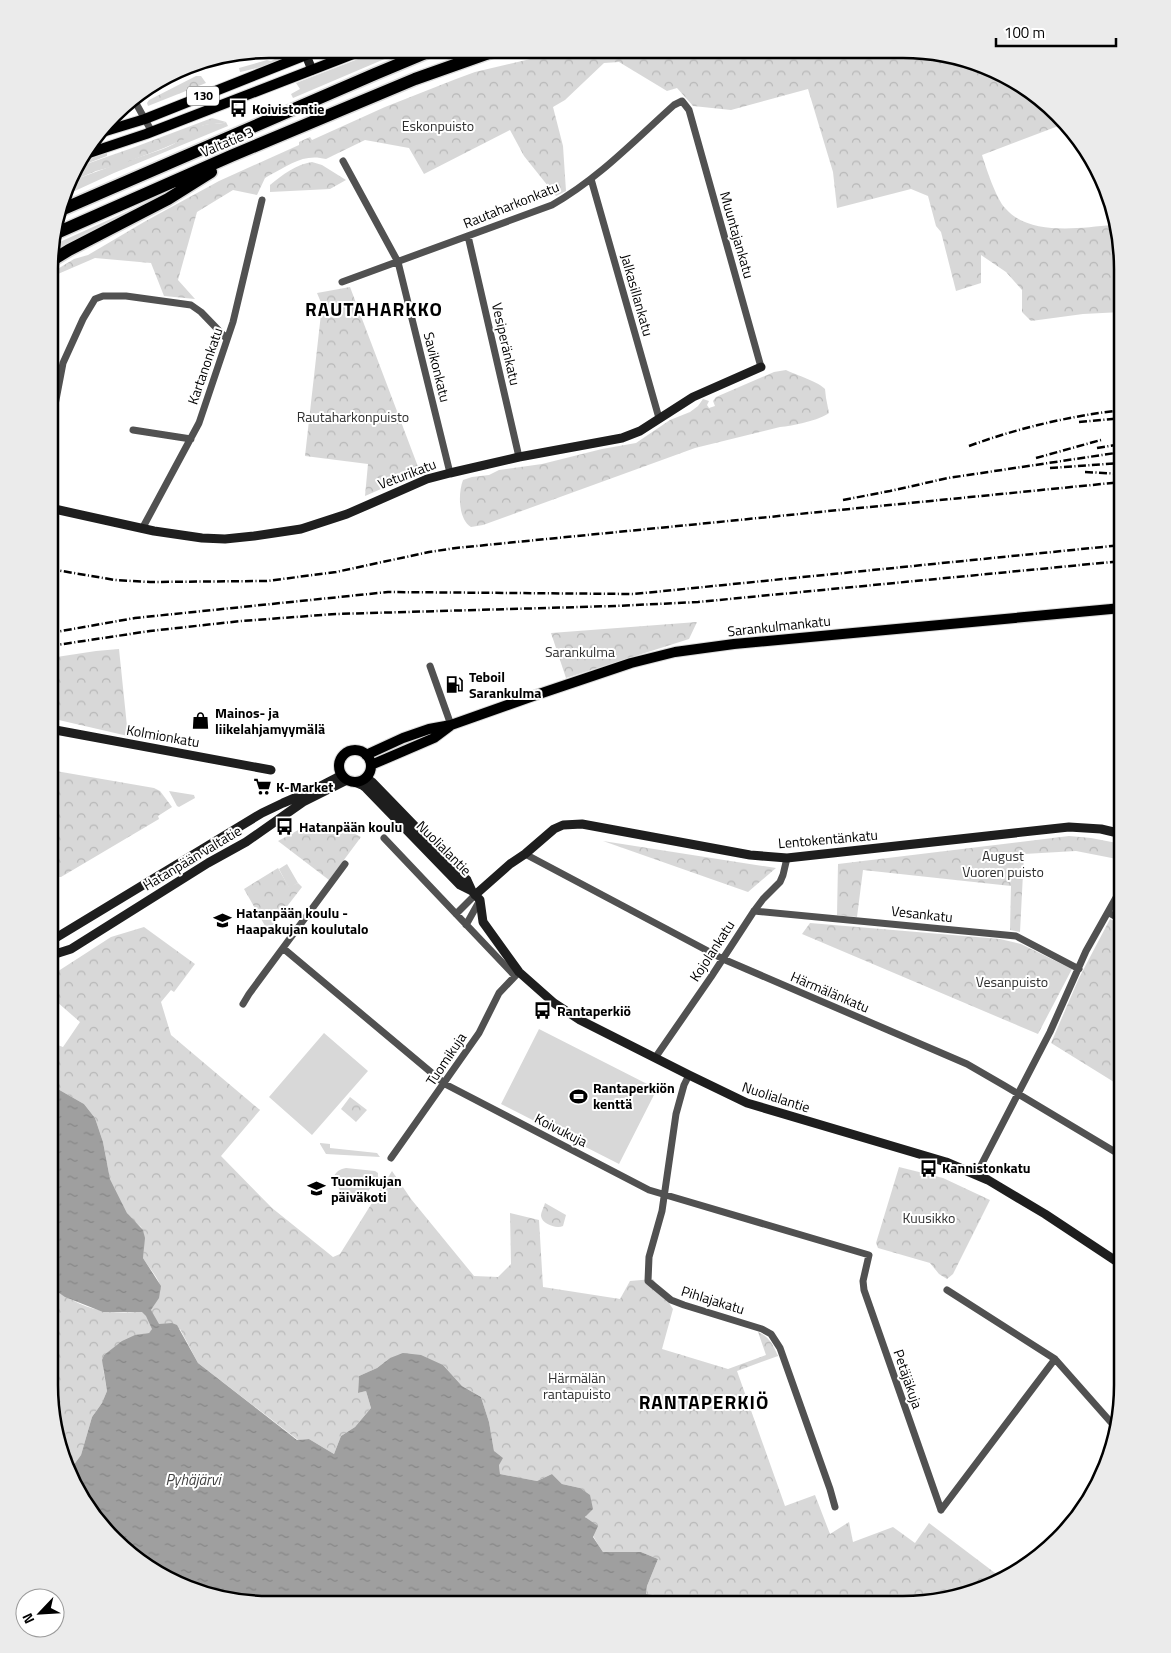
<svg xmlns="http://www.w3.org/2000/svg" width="1171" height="1653" font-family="'Titillium Web',sans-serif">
<defs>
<pattern id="forest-crowns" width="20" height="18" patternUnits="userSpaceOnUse" patternTransform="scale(1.25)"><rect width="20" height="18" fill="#d8d8d8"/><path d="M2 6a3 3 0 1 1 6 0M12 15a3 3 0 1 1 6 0" fill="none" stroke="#b8b8b8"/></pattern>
<pattern id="water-ripples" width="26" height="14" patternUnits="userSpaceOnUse" patternTransform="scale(1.25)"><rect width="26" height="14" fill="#9f9f9f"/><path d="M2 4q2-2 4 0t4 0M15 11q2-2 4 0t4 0" fill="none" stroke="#878787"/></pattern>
</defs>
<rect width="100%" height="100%" fill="#fff"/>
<!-- grass -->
<path fill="#d8d8d8" d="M269 49H297C285 64 258 67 240 72L239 68 267 60 271 61 275 59 272 55 269 54 244 61 242 58C248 51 259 50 269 49Z
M384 49H408L293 98 291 94 300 89 296 83Z
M226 122 228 126 114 173 66 195 70 182C100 169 132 160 163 149 177 144 190 132 204 125 211 123 218 125 226 122Z
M107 152V156L75 168 77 162Z
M166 194 51 255V246Z
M169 791 194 795 195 798 179 807 177 806Z
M287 864 298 883 289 888 279 869Z
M539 1029 657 1089 619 1164 501 1104Z
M324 1033 368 1071 312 1135 269 1097Z
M320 1143 330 1144V1148L377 1153 380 1157 326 1154 320 1144Z
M346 1168 375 1171 378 1173V1177L360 1203 353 1204 347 1203 337 1185 334 1176C337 1171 340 1169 346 1168Z"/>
<!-- forest -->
<path fill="url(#forest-crowns)" d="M569 50 931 51 986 65 1036 94 1061 125 982 155C986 168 996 198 1005 208 1029 236 1079 228 1112 225L1122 268V312L1083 314 1031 321 1022 312V290L1006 272 981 255V283L956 291 941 232 936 226 928 196 911 189 837 208 833 172 808 89 731 110 693 106 677 88 667 91 619 62 604 63 565 100 553 107 563 146 566 191 556 196 524 156 510 130 424 174 409 148 365 140 326 159C304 153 289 165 270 175L265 178 257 195 233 190 197 212 178 280 195 299 164 296 151 263 95 258 51 277V273L74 259 88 255 144 222 219 181 299 145V142L310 137 312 140 385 107 456 79 475 72Z
M196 76H201L206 83 148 106 147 103 149 100Z
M212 118 226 122C218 125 210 123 202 126L203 131 164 148 119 165 96 171 70 182 75 168 135 147Z
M312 162 322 165 346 180 330 189 270 192V185C282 175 297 164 312 162Z
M350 287 420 472 365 496 368 464 305 456 322 305 317 293Z
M786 370C796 375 819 382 825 389L826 398 829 413C820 420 792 426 780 427L695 448 483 525 471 527C458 519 458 493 463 480L472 477 489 475 499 470 542 464 602 449 636 443 670 420 690 412 698 406 703 399 709 401 707 405 709 408 715 406 713 401 716 397 774 372Z
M697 622 689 639 566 678 551 633Z
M119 649 128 736 50 718V658L96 651Z
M50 770 154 788 160 791 172 807 158 816 159 819 61 877H55L54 849 50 842Z
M319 822C335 825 347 829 361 837L329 880 278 841 302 828Z
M1069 836 1091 838 1122 844V860L1076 851 1024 854 1020 932 1010 930 1011 886 863 870 857 917 837 915 838 864Z
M603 841 776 868 748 892Z
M278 868 289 887 298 883 302 887 268 931 244 889Z
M1110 919 1122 925V972L1118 979 1122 982V1087L1051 1043 1079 978Z
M810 923 1000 939 1021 944 1072 969 1038 1034 802 934Z
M144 927 195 964 174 992 171 990 161 1002 171 1035 260 1110 221 1156 272 1208 333 1257 340 1254 392 1171 411 1199 474 1276 498 1277 511 1264 510 1213 539 1220 543 1287 620 1299 630 1281 653 1279 673 1309 662 1349 728 1369 766 1355 758 1332C770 1337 773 1345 778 1356L737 1371 785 1506 815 1495 830 1534 849 1522 853 1542 893 1527 915 1543 929 1523 1003 1579 999 1582 903 1604H680V1598L646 1594 647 1586 658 1559 641 1552H603C588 1531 584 1514 580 1488L562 1484 552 1474 537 1481 500 1474 499 1465 494 1451 489 1422 481 1397 462 1386 443 1365 390 1358 377 1368 359 1376 358 1393 366 1391 371 1408 355 1427 341 1436 334 1454 309 1439 298 1440 198 1363 180 1329 154 1327 149 1333C131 1336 119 1344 104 1355L103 1368 107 1391 102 1403 92 1417 81 1455 73 1466 70 1474 49 1385V1286C55 1289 60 1293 65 1296 92 1313 121 1315 151 1310 168 1283 158 1282 143 1258L144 1234 141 1227 132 1220 127 1213 110 1179 103 1142 95 1118 84 1104 49 1084V1042L63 1047 80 1022 49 995V977L111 937Z
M350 1097 367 1110 356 1122 341 1109Z
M899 1167 943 1178 990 1200 953 1274 947 1279 939 1274 930 1263 878 1248 876 1243Z
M545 1203 566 1215 563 1226C556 1229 542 1224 541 1216 541 1212 544 1207 545 1203Z"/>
<!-- water -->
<path fill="url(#water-ripples)" d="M49 1084 84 1104 95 1118 103 1142 110 1179 127 1213 143 1230 145 1238 143 1258 161 1286 159 1298 151 1310 159 1324 172 1323 177 1325 198 1363 297 1440 309 1439 334 1454 341 1436 355 1427 371 1408 366 1391 358 1393 359 1376 377 1368 390 1358 403 1353 421 1355 443 1365 462 1386 481 1397 489 1422 494 1451 503 1458 499 1465 500 1474 537 1481 552 1474 562 1484 580 1488 590 1495 593 1509 585 1517 598 1526 593 1537 603 1552H641L658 1559 647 1586 646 1594 680 1599V1604L240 1602 146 1567 103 1529 71 1481 70 1474 73 1466 81 1455 92 1417 102 1403 107 1391 102 1360 104 1355 122 1341 135 1335 149 1333 152 1329 146 1316 142 1312H103L65 1297 49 1286Z"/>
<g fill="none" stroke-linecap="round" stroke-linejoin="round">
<defs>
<path id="primary" d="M99 133 145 119 321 49
M80 156 146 134 366 49
M339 766a16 16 0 1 1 32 0a16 16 0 1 1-32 0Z
M366 755 403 738 429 729 451 725 536 695 631 663 675 652 734 644 853 633 1122 608
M371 765 434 738 450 726"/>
<path id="highway" d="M61 210 375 74 435 49
M52 235 231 156 415 79 500 49
M51 261 69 250 168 199 211 172"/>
</defs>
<!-- primary casing -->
<use href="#primary" stroke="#dbdbdb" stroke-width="12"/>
<!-- highway casing -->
<use href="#highway" stroke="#dbdbdb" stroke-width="15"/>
<!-- street -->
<path stroke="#515151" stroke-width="7" d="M213 58 214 60 222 56
M133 98 152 132
M343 161 398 262 450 473
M591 179 659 418
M468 236 519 457
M342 282 552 205C598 179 635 140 674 105L682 101 689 110 761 367
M133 430 191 439
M50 431 63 363 83 319 95 299 103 296H126L191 305 201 312 227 339
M142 529 199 423 233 322 262 200
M430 666 451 725
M384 838 515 976
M525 854 723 959 967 1064 1005 1086 1122 1156
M754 911 1016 936 1079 969
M1109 913 1122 920
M456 914 475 895
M466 925 480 900
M284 949 445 1084 649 1190 869 1255 863 1281 864 1290 941 1510
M243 1004 249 994 345 864
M655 1058 711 977 754 911 763 899 780 882 783 875 787 858
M689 1075 684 1085 676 1114 662 1211 649 1257 648 1281 671 1300 684 1305 762 1329 771 1334 780 1348 830 1489 835 1507
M391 1158 479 1033 499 993 519 972
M976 1175 1050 1032 1086 951 1122 887
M947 1290 1055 1359 1116 1428
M941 1510 1055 1359"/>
<!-- secondary -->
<path stroke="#1e1e1e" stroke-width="9" d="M306 49V55L312 70
M50 508 154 531 202 538 225 539 254 536 301 529 347 514 427 479 450 473 519 457 622 438 640 431 693 397 761 367
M50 729 271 770
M366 778 372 782 467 880 472 891
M355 782 362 785 366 788 460 885 472 891 480 900 483 922 519 972 554 1003 580 1020 689 1075 747 1103 946 1162 988 1180 1045 1214 1122 1265
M475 895 510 864 525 854 554 829 563 825 582 824 750 855 787 858 1069 827 1101 829 1122 834
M49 942 262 813 283 803 311 791 342 775
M49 956 71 949 208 863 246 842 303 802 347 780"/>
<!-- primary -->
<use href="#primary" stroke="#000" stroke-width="10"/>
<!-- highway -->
<use href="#highway" stroke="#000" stroke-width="12"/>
<!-- rail -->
<path stroke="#000" stroke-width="2.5" stroke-dasharray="8 2.5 1 2.5" stroke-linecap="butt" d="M1079 422 1122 418
M969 446C1018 428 1070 416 1122 410
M1097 448 1122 444
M1036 458 1101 440
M1050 468 1122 463
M1085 472 1122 474
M843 500 890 491 948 478 1122 452
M50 569 115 580 150 582 267 581 336 572 429 552 456 548 1122 482
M50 633 135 618 388 592 634 594 1122 545
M50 646 150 631 241 621 336 614 615 606 698 602 1122 561"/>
</g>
<!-- icons -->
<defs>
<symbol id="bus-bare" viewBox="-9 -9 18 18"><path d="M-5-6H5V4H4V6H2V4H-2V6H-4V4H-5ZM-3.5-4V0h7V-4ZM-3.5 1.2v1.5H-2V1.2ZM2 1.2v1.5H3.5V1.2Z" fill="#000" stroke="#fff" stroke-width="2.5" paint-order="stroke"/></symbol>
<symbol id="fuel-bare" viewBox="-9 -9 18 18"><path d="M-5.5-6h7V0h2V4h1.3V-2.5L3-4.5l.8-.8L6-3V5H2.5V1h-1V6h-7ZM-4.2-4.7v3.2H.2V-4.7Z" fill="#000" stroke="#fff" stroke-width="2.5" paint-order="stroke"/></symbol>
<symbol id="shop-bare" viewBox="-9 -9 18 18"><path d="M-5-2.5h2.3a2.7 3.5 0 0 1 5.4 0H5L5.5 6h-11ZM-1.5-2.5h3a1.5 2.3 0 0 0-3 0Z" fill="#000" stroke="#fff" stroke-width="2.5" paint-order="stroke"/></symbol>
<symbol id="supermarket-bare" viewBox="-9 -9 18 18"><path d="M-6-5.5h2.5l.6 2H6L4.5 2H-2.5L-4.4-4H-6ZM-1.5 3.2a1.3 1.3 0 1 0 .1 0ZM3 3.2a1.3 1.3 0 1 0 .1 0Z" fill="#000" stroke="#fff" stroke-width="2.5" paint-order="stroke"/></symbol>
<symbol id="school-bare" viewBox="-9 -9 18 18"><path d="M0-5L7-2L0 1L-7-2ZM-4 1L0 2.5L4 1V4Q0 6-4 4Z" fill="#000" stroke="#fff" stroke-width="2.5" paint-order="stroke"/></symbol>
<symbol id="stadium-bare" viewBox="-9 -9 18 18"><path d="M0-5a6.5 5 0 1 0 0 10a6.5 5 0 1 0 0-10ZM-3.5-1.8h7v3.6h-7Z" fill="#000" stroke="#fff" stroke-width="2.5" paint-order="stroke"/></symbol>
</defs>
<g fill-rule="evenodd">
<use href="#bus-bare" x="226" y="96" width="25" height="25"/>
<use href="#fuel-bare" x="442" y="672" width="25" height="25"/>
<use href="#shop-bare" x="188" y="708" width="25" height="25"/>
<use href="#supermarket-bare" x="250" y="774" width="25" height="25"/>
<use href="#bus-bare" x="272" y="814" width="25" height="25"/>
<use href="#school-bare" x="210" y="908" width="25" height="25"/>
<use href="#bus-bare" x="530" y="998" width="25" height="25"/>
<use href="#stadium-bare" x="566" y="1084" width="25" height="25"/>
<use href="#bus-bare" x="916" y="1156" width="25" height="25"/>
<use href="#school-bare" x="304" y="1176" width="25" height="25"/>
</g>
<g text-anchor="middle" stroke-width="4" stroke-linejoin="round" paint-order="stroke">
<!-- shield labels -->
<rect fill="#fff" stroke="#4c4c4c" stroke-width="1" x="187" y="86.5" width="32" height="19" rx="4"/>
<g font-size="12" font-weight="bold" fill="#000">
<text x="203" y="100">130</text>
</g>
<!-- poi labels -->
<g font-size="14" font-weight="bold" fill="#000" stroke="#fff" text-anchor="start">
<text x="252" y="114">Koivistontie</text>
<text x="469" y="682">Teboil<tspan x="469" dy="16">Sarankulma</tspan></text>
<text x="215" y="718">Mainos- ja<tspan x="215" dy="16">liikelahjamyymälä</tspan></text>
<text x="276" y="792">K-Market</text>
<text x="299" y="832">Hatanpään koulu</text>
<text x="236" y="918">Hatanpään koulu -<tspan x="236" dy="16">Haapakujan koulutalo</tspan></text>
<text x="557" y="1016">Rantaperkiö</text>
<text x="593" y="1093">Rantaperkiön<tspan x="593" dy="16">kenttä</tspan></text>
<text x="942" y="1173">Kannistonkatu</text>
<text x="331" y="1186">Tuomikujan<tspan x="331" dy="16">päiväkoti</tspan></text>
</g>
<!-- park labels -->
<g font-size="14" fill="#2f2f2f" stroke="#fff">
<text x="438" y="131">Eskonpuisto</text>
<text x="353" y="422">Rautaharkonpuisto</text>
<text x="580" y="657">Sarankulma</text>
<text x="1003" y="861">August<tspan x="1003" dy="16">Vuoren puisto</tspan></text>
<text x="1012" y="987">Vesanpuisto</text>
<text x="929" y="1223">Kuusikko</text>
<text x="577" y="1383">Härmälän<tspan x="577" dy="16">rantapuisto</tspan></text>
</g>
<!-- street labels -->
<g font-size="14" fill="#000" stroke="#fff">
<text transform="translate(227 142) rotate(-23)" y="5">Valtatie 3</text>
<text transform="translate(511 205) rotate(-22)" y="5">Rautaharkonkatu</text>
<text transform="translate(737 235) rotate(74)" y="5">Muuntajankatu</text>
<text transform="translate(637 295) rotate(74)" y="5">Jalkasillankatu</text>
<text transform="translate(506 344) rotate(77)" y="5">Vesiperänkatu</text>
<text transform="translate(205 366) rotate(-71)" y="5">Kartanonkatu</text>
<text transform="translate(437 367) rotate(76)" y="5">Savikonkatu</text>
<text transform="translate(407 474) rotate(-21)" y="5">Veturikatu</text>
<text transform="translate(779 626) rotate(-6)" y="5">Sarankulmankatu</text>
<text transform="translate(163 736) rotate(10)" y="5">Kolmionkatu</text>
<text transform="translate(828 839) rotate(-5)" y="5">Lentokentänkatu</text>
<text transform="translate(444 848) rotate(45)" y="5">Nuolialantie</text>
<text transform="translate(192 858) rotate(-31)" y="5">Hatanpään valtatie</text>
<text transform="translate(922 914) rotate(6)" y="5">Vesankatu</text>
<text transform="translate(712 951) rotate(-57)" y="5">Kojolankatu</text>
<text transform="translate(830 992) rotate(23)" y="5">Härmälänkatu</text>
<text transform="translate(446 1059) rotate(-56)" y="5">Tuomikuja</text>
<text transform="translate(776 1097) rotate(18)" y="5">Nuolialantie</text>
<text transform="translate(561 1130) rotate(27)" y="5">Koivukuja</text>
<text transform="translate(713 1300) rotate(17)" y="5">Pihlajakatu</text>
<text transform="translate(908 1379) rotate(71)" y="5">Petäjäkuja</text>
</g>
<!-- water labels -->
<g font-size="15" font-style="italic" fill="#404040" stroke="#fff">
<text x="193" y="1485">Pyhäjärvi</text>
</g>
<!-- district labels -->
<g font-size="19" font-weight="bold" letter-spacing="1" fill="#000" stroke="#fff">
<text x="374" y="316">RAUTAHARKKO</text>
<text x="704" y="1409">RANTAPERKIÖ</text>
</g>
</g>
<!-- crop -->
<path d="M0 0H1171V1653H0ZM269 58H903A211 211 0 0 1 1114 269V1385A211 211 0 0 1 903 1596H269A211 211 0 0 1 58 1385V269A211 211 0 0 1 269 58Z" fill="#ebebeb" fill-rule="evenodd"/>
<path fill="none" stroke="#000" stroke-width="2.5" d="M269 58H903A211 211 0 0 1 1114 269V1385A211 211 0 0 1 903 1596H269A211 211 0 0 1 58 1385V269A211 211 0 0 1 269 58Z"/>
<!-- north arrow -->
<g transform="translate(40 1613) rotate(245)"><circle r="24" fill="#ffffff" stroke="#999999"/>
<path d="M0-4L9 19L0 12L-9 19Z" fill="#000000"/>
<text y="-8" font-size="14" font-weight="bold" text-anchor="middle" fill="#000000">N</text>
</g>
<!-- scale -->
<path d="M996 38v8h120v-8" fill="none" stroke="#000000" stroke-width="2.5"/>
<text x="1004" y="38" font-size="15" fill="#000000" stroke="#ffffff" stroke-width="4" paint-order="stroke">100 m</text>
</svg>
